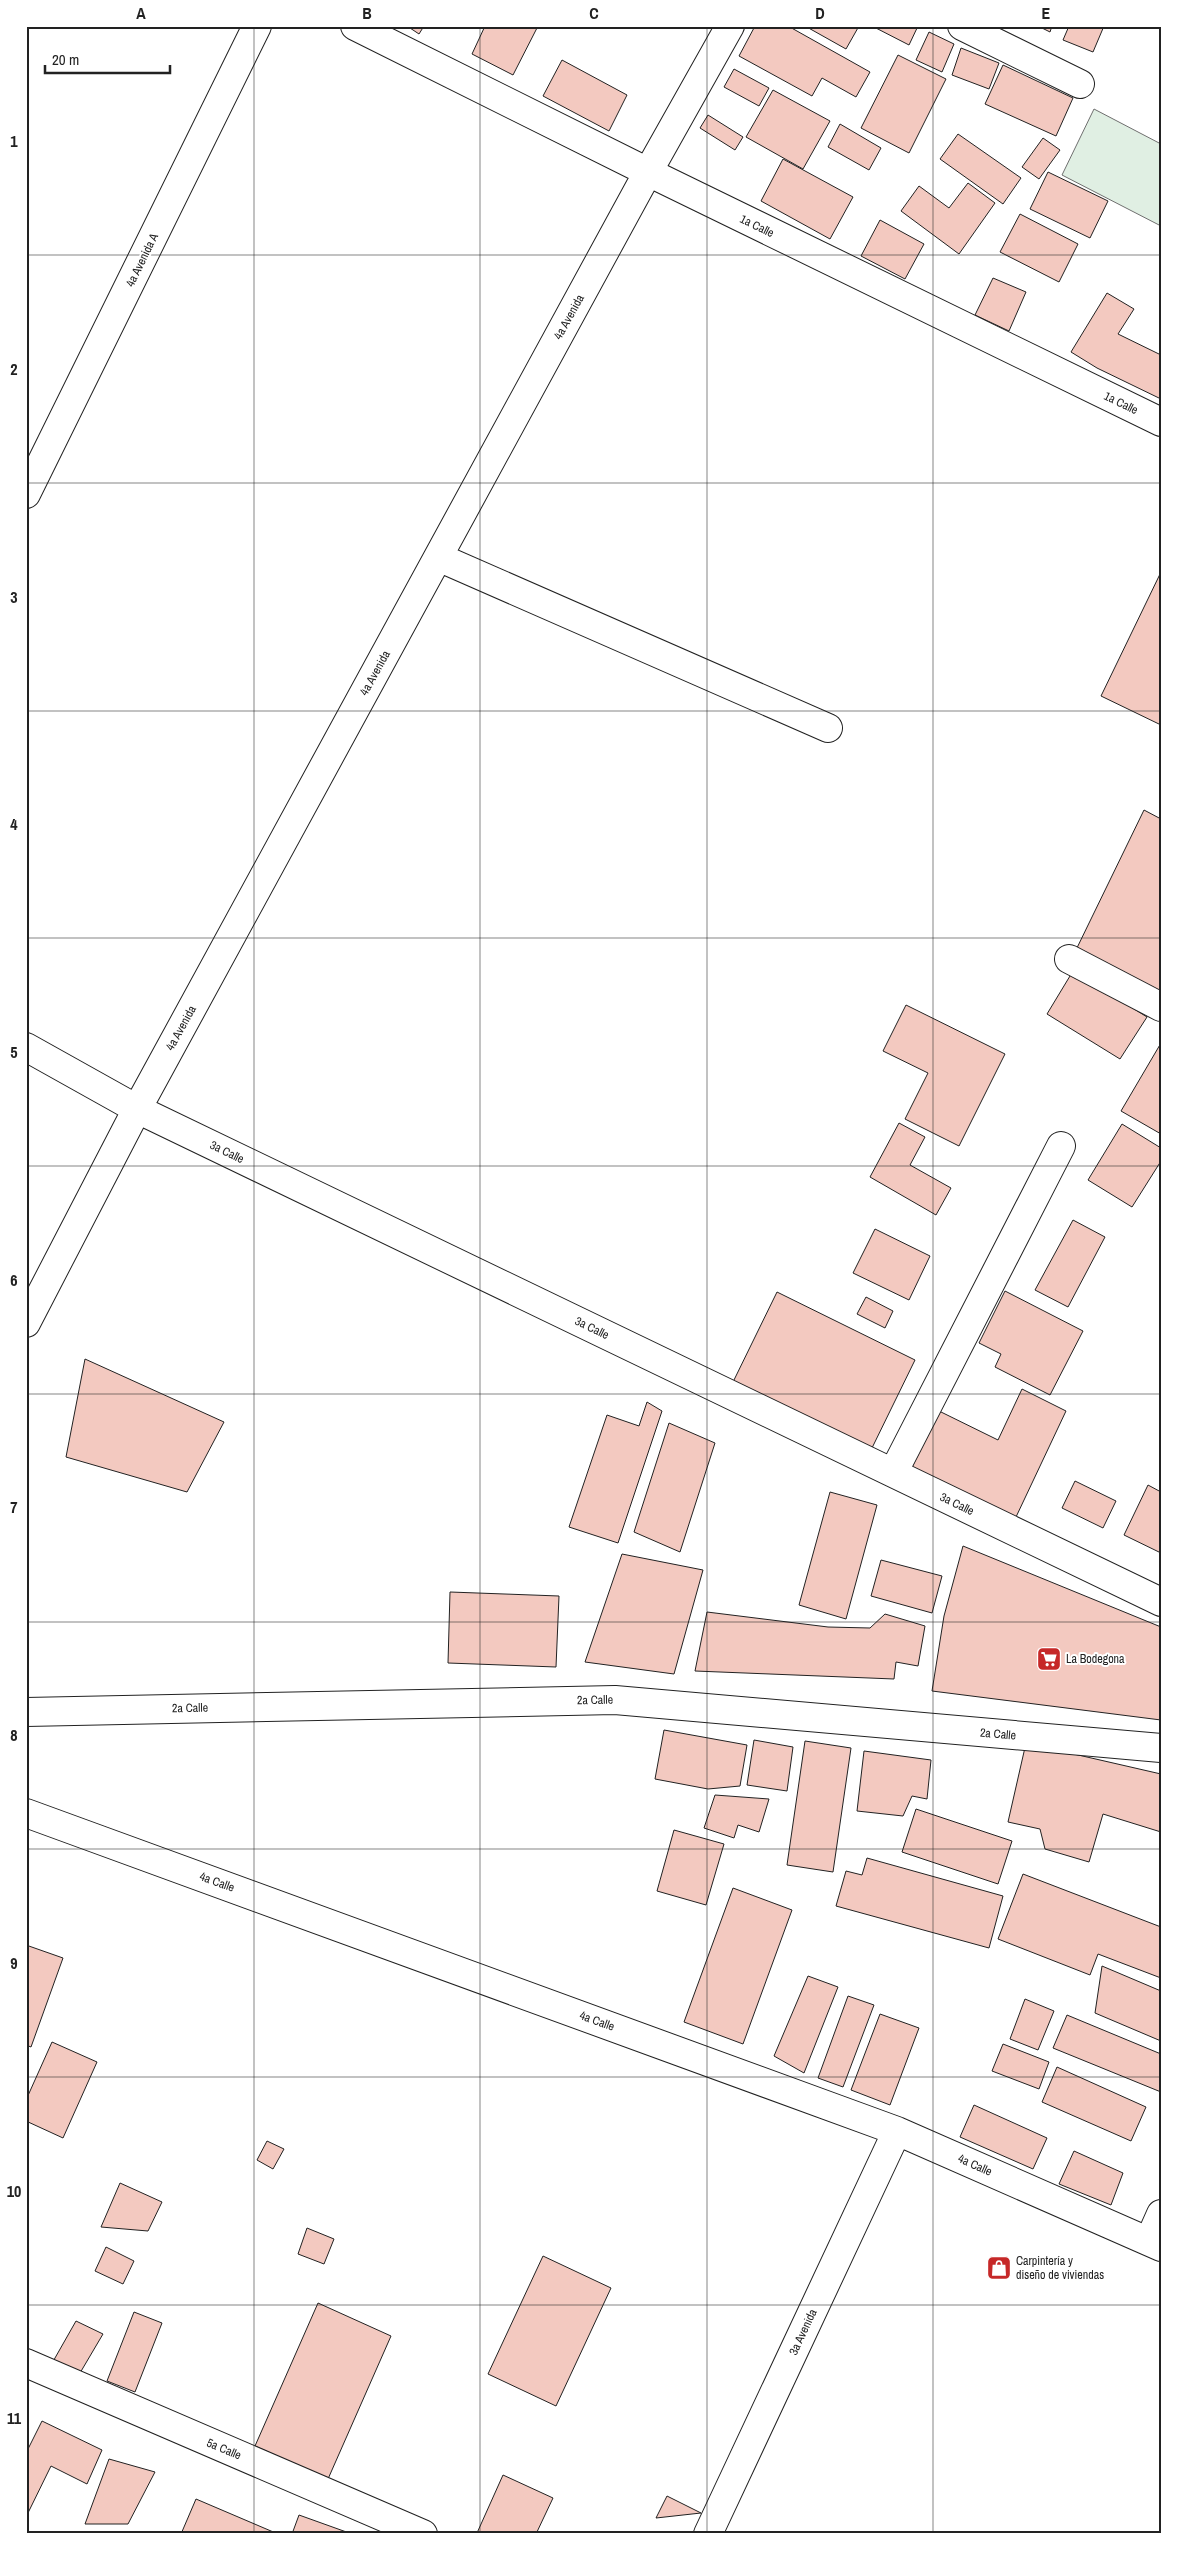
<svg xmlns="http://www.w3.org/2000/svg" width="1187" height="2560" font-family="'Archivo Narrow',sans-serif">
<rect width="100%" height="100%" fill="#fff"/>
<!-- green -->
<path fill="#e0efe3" stroke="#6f6f6f" d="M1094 109 1161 144V226L1062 175Z"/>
<!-- building -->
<path fill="#f3c9c0" stroke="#222" d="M407 26H424L419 34Z
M485 26H538L513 75 472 54Z
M755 26H788L870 72 856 97 822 78 812 96 739 56Z
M805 26H859L846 49Z
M872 26H918L909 45Z
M1038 26H1052L1050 32Z
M1069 26H1104L1093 52 1063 40Z
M929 32 954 44 942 72 916 60Z
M961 48 999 63 989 89 952 75Z
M898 55 946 79 909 153 861 128Z
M562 60 627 95 609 131 543 96Z
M1003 65 1073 98 1056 136 985 104Z
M734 69 769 88 759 106 724 87Z
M773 90 830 121 803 169 746 137Z
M708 115 743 137 735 150 700 128Z
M840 124 881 148 869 170 828 147Z
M958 134 1021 178 1003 204 940 159Z
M1043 138 1060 150 1039 179 1022 167Z
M783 159 853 197 830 239 761 201Z
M1048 172 1108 201 1090 238 1030 209Z
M968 183 995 203 959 254 901 211 919 186 949 208Z
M1020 214 1078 244 1059 282 1000 252Z
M880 220 924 244 905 279 861 256Z
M993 278 1026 292 1009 331 975 315Z
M1107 293 1134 309 1118 334 1161 355V399L1097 368 1071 352Z
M1161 572V725L1101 696Z
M1144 810 1161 819V996L1074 954Z
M1073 971 1147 1017 1120 1059 1047 1014Z
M906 1005 1005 1054 959 1146 905 1119 928 1073 883 1051Z
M1161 1043V1134L1121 1111Z
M899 1123 925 1137 910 1165 951 1188 936 1215 870 1177Z
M1122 1124 1161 1148V1161L1132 1207 1088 1180Z
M1073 1220 1105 1237 1068 1307 1035 1290Z
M875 1229 930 1256 909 1300 853 1273Z
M1005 1291 1083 1331 1050 1395 995 1367 1001 1354 979 1343Z
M777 1292 915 1360 871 1450 733 1382Z
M866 1297 893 1311 885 1328 857 1314Z
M85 1359 224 1422 187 1492 66 1457Z
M1022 1389 1066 1411 1016 1517 912 1467 939 1411 998 1440Z
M647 1402 662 1411 618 1543 569 1527 607 1415 639 1426Z
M669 1423 715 1443 680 1552 634 1532Z
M1075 1481 1116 1501 1103 1528 1062 1508Z
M1148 1485 1161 1492V1553L1124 1535Z
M830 1492 877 1505 846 1619 799 1605Z
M963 1546 1161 1627V1720L932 1691 944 1616Z
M622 1554 703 1570 674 1674 585 1662Z
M881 1560 942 1576 932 1613 871 1596Z
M450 1592 559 1596 556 1667 448 1663Z
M707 1612 828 1627 870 1628 885 1614 925 1626 918 1666 896 1662 894 1679 695 1671Z
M664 1730 747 1745 740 1786 708 1789 655 1779Z
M754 1740 793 1747 787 1791 747 1785Z
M805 1741 851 1748 833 1872 787 1865Z
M1026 1743 1161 1774V1832L1103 1814 1089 1862 1045 1849 1040 1829 1008 1822Z
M864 1751 931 1760 927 1799 912 1796 903 1816 857 1811Z
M715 1795 769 1799 759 1832 738 1825 734 1838 704 1828Z
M916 1809 1012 1841 998 1884 902 1852Z
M674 1830 724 1844 706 1905 657 1891Z
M867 1858 1003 1896 989 1948 836 1906 846 1871 862 1875Z
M1023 1874 1161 1927V1978L1098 1954 1090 1975 998 1939Z
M733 1888 792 1910 743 2044 684 2022Z
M26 1945 63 1958 31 2047 26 2045Z
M1102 1966 1161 1991V2041L1095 2013Z
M808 1976 838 1987 804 2073 774 2056Z
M848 1996 874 2005 843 2087 818 2078Z
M1025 1999 1054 2011 1038 2050 1010 2039Z
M880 2014 919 2028 890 2105 851 2090Z
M1067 2015 1161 2054V2092L1053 2048Z
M52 2042 97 2062 63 2138 26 2121V2100Z
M1003 2044 1049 2062 1039 2089 992 2071Z
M1057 2067 1146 2107 1131 2141 1042 2102Z
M974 2105 1047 2138 1033 2169 960 2137Z
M267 2141 284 2149 273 2169 257 2160Z
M1074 2151 1123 2173 1111 2205 1059 2184Z
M120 2183 162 2202 148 2231 101 2227Z
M307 2228 334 2239 324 2264 298 2254Z
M106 2247 134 2261 123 2284 95 2271Z
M543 2256 611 2288 556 2406 488 2374Z
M318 2303 391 2336 328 2479 255 2446Z
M134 2312 162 2323 135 2392 107 2381Z
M76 2321 103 2334 80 2373 51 2365Z
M42 2421 102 2450 87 2484 51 2466 26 2517V2453Z
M109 2459 155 2472 128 2524H85Z
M503 2475 553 2498 536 2534 477 2533Z
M667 2496 701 2513 656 2518Z
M196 2499 278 2534H181Z
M299 2515 352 2534H292Z"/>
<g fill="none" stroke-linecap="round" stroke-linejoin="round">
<defs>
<path id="minor" d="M355 26 648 172 1161 422
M962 26 1080 84
M26 494 257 26
M438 557 828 728
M1069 959 1161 1007
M26 1047 137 1109 1161 1602
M26 1323 137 1109 648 172 730 26
M893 1473 1061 1146
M26 1813 897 2131 1161 2247
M1149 2241 1161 2214
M26 2363 423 2534
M708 2534 897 2131"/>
<path id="major" d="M26 1712 615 1700 1161 1748"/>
</defs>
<!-- minor casing -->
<use href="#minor" stroke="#222" stroke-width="30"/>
<!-- major casing -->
<use href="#major" stroke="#222" stroke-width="30"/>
<!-- minor -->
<use href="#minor" stroke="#fff" stroke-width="28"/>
<!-- major -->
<use href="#major" stroke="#fff" stroke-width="28"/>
</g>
<!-- grid -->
<path fill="none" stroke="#222" stroke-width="1" stroke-opacity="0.55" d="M254 26V2534M480 26V2534M707 26V2534M933 26V2534M26 255H1161M26 483H1161M26 711H1161M26 938H1161M26 1166H1161M26 1394H1161M26 1622H1161M26 1849H1161M26 2077H1161M26 2305H1161"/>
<!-- icons -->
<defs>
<symbol id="supermarket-square" viewBox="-11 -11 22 22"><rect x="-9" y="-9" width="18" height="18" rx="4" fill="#c62828" stroke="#fff"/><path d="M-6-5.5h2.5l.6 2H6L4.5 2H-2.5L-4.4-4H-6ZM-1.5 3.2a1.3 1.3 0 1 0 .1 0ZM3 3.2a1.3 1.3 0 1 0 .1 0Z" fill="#fff"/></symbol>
<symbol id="shop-square" viewBox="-11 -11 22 22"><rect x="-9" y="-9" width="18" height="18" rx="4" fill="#c62828" stroke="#fff"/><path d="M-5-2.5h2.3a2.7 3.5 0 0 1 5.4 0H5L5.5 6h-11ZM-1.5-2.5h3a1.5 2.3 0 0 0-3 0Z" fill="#fff"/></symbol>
</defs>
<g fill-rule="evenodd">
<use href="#supermarket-square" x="1035" y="1645" width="28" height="28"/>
<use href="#shop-square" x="985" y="2254" width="28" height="28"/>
</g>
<g text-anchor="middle" stroke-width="4" stroke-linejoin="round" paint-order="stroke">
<!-- street labels -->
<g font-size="12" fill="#222" stroke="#fff">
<text transform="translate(757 226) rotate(26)" y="4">1a Calle</text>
<text transform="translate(142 260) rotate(-64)" y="4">4a Avenida A</text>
<text transform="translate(569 317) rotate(-61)" y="4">4a Avenida</text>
<text transform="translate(1121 403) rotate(26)" y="4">1a Calle</text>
<text transform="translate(375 673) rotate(-61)" y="4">4a Avenida</text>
<text transform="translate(181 1028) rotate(-61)" y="4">4a Avenida</text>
<text transform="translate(227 1152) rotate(26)" y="4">3a Calle</text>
<text transform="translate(592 1328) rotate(26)" y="4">3a Calle</text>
<text transform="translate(957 1504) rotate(26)" y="4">3a Calle</text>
<text transform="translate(595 1700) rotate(-1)" y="4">2a Calle</text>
<text transform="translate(190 1708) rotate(-1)" y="4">2a Calle</text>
<text transform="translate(998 1734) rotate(5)" y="4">2a Calle</text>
<text transform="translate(217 1882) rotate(20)" y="4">4a Calle</text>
<text transform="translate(597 2021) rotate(20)" y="4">4a Calle</text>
<text transform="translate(975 2165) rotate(24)" y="4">4a Calle</text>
<text transform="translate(803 2332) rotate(-65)" y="4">3a Avenida</text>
<text transform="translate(224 2449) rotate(23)" y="4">5a Calle</text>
</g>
<!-- poi labels -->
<g font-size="12" fill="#222" stroke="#fff" text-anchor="start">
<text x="1066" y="1663">La Bodegona</text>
<text x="1016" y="2265">Carpintería y<tspan x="1016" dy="14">diseño de viviendas</tspan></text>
</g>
</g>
<!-- border -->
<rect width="1187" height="2560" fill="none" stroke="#ffffff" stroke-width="55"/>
<!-- scale -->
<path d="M45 65v8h125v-8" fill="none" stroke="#222222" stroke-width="2.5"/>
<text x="52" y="65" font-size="15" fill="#222222" stroke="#ffffff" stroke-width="4" paint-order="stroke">20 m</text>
<rect x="28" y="28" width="1132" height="2504" fill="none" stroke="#222" stroke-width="2"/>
<g font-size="16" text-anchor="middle" font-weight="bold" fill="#222">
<text x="141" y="19">A</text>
<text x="367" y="19">B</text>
<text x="594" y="19">C</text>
<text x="820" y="19">D</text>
<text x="1046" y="19">E</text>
<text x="14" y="147">1</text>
<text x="14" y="375">2</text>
<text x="14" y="603">3</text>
<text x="14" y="830">4</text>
<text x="14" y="1058">5</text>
<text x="14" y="1286">6</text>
<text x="14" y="1513">7</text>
<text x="14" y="1741">8</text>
<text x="14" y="1969">9</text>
<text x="14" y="2197">10</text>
<text x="14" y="2424">11</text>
</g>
</svg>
